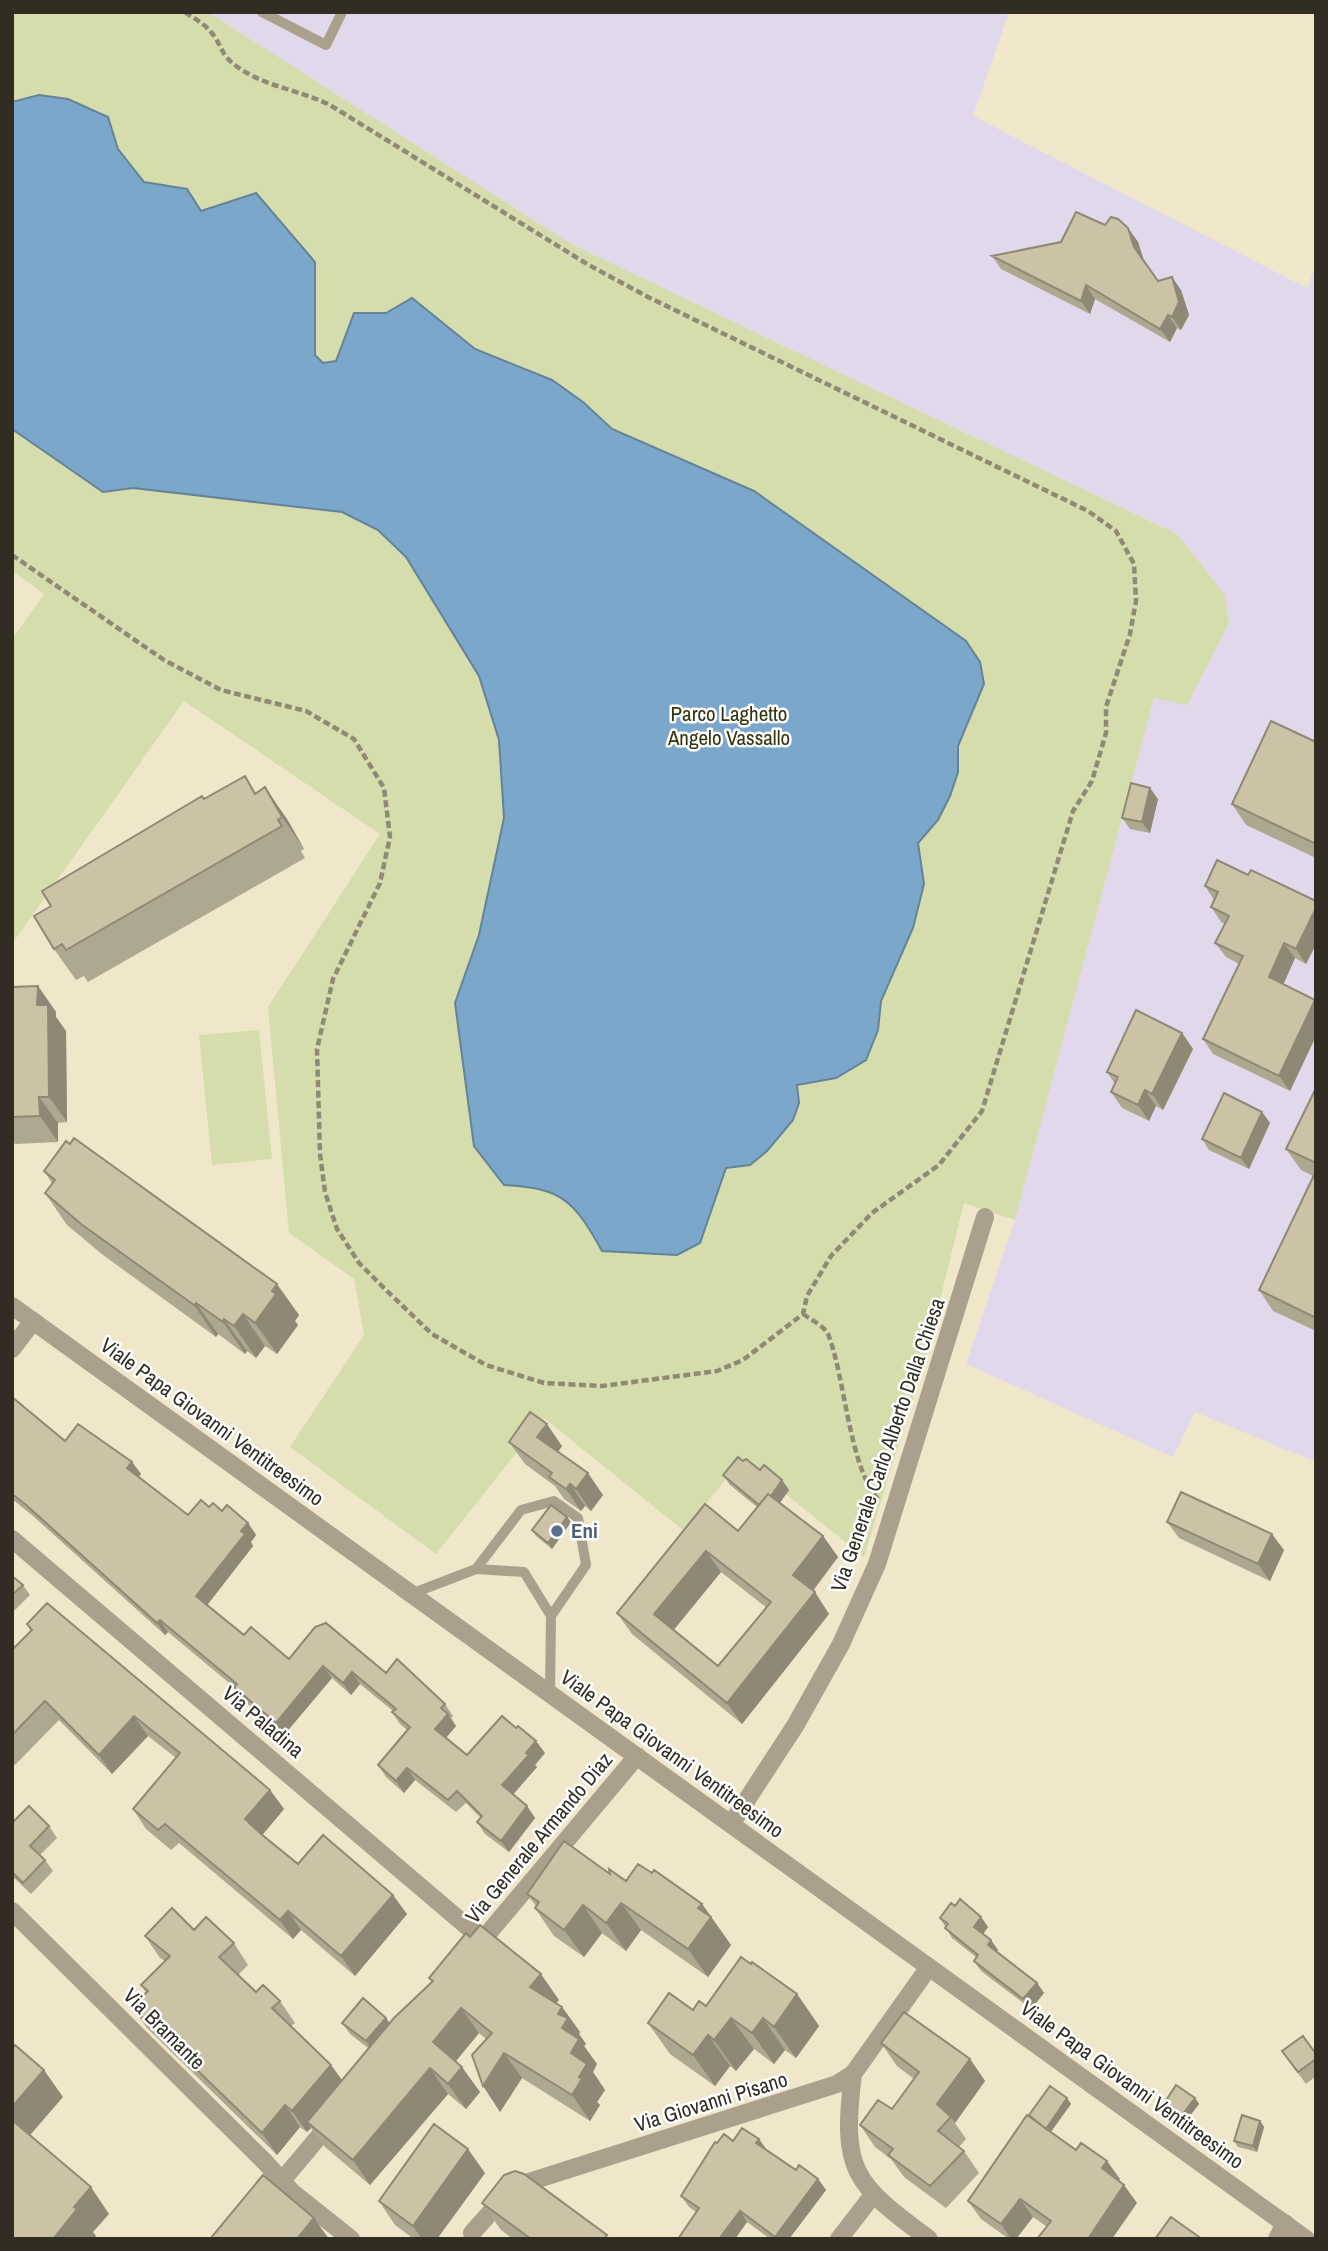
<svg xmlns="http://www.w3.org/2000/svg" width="1328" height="2251" font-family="'Archivo Narrow',sans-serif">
<rect width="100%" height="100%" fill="#f0e6ca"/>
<!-- commercial -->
<path fill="#e2d8ec" d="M208 12H1009L973 116 1307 288 1316 265V1462L1195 1412 1173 1457 966 1364 1015 1220 1154 698 1229 623 1225 595 1177 534 571 244Z"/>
<!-- green -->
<path fill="#d5ddac" d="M12 12H208L571 244 1177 534 1225 595 1229 623 1187 705 1154 698 1015 1220 964 1203 928 1348 864 1557 742 1459 684 1531 544 1418 436 1554 290 1447 364 1335 354 1279 289 1233 268 1007 380 834 184 701 12 944V639L44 594 12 571Z
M259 1030 272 1159 212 1165 199 1035Z"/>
<!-- water -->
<path fill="#7ba8ca" stroke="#658398" stroke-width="2" d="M39 95 68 99 108 117 118 149 144 182 187 189 201 211 256 193 315 262V355L323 363 336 361 354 313H386L412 298 475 349 552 380 583 402 612 429 754 491 966 641 980 662 984 684 958 746V772L950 796 938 820 918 843 924 884 913 928 881 1001 878 1030 866 1060 836 1078 797 1085 799 1103 793 1120 767 1151 750 1165 726 1168 700 1243 677 1255 602 1251C574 1201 563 1188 504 1185L474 1146 455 1003 479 935 504 818 499 740 479 676 406 557 378 530 342 512 133 488 103 492 12 429V102Z"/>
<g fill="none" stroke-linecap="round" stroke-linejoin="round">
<!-- path -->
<path stroke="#908976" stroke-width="4.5" stroke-dasharray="7 3.5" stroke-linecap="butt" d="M12 555 164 660 221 690 306 711 354 739 384 788 390 837 380 883 333 979 317 1049 320 1154 325 1192 337 1229 359 1263 387 1291 432 1334 486 1365 544 1383 602 1386 717 1371 743 1360 803 1314 807 1296 831 1256 872 1213 939 1165 982 1111 1073 811 1092 781 1106 733V707L1130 634 1136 601 1134 564 1116 531 1088 511 648 297 587 264 330 105C300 90 265 87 236 66 220 54 222 45 211 32 205 24 193 18 185 12
M803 1314C810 1319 824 1326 828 1334 845 1376 849 1467 878 1499"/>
<!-- service -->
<path stroke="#aaa08b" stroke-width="10" d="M262 12 326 45 342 12
M476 1569 521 1510 554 1501 578 1518 586 1565 551 1616
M411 1594 476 1569 524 1572 551 1616 550 1693"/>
<!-- minor -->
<path stroke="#aaa08b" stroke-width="18" d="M12 1349 33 1321
M12 1539 483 1940
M731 1824 795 1726 841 1644 877 1564 985 1217
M12 1911 265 2162 292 2192 351 2239
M475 1949 637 1756
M853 2074C841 2171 853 2183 929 2239
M472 2233 513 2187 837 2084 853 2074 929 1967
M233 2239 332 2121
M839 2239 873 2195
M1277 2239 1285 2223"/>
<!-- tertiary -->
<path stroke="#aaa08b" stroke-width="18" d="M12 1306 1306 2239"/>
</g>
<!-- wall -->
<path fill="#afa890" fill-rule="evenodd" d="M1105 225 1128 228 1138 242 1144 261 1158 281 1181 290 1189 315 1181 330 1177 328 1170 342 1095 299 1090 314 1001 269 992 256 1061 242Z
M1316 742V858L1246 825 1232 804Z
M245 776 256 793 287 819 304 849 301 851 305 858 88 982 84 976 76 980 54 949 51 906 204 799Z
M1158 799 1150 833 1130 829 1122 818Z
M1248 875 1316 901V944L1306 964 1295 958 1283 984 1316 1001V1036L1290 1091 1213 1054 1203 1039 1239 964 1226 957 1215 943 1225 924 1221 922 1211 907 1214 900 1205 886Z
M38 986 56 1012V1017L66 1031 67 1122 58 1123V1142L15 1144 12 1140V987Z
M1182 1033 1193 1049 1163 1110 1156 1106 1149 1121 1122 1108 1111 1092 1115 1084 1107 1072Z
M1316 1088V1331L1273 1311 1259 1290 1313 1176 1301 1170 1286 1149Z
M1262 1112 1270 1123 1249 1169 1209 1150 1202 1139Z
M44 1171 299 1315 295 1321 298 1325 277 1354 265 1346 256 1358 247 1351 245 1354 218 1334 216 1337 103 1255 67 1225 45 1193 52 1183Z
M12 1397 65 1441 132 1462 141 1474 139 1477 188 1515 209 1507 222 1511 248 1523 256 1535 251 1542 253 1546 207 1605 244 1635 289 1659 386 1673 445 1704 453 1716 451 1718 456 1726 446 1738 467 1755 545 1753 535 1765 537 1767 513 1794 527 1806 535 1818 509 1852 485 1834 477 1822 481 1818 466 1803 456 1812 415 1780 404 1793 386 1777 378 1765 407 1730 400 1724 392 1712 393 1711 360 1684 351 1695 332 1678 284 1735 242 1699 234 1687 168 1632 165 1635 33 1516 12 1499Z
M509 1442 562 1446 558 1452 603 1495 591 1511 585 1506 581 1511 564 1499 555 1486 525 1464Z
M743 1461 782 1480 789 1490 780 1503 823 1536 838 1557 813 1591 829 1614 742 1724 632 1634 617 1613 738 1531 757 1507 730 1485 723 1475ZM721 1572 767 1608 718 1666 674 1630Z
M571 1522 552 1549 536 1536 532 1530Z
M1167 1522 1284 1550 1270 1581 1179 1538Z
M12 1576 23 1585 30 1595 12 1613Z
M27 1624 270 1790 284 1809 262 1835 298 1864 407 1914 355 1976 301 1930 293 1939 179 1843 171 1850 146 1829 133 1809 176 1758 148 1736 112 1774 59 1720 15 1765 12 1762V1650L31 1631Z
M12 1823 49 1826 57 1838 40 1855 45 1860 53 1871 31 1894 12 1876Z
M610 1874 626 1881 702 1904 731 1945 708 1977 641 1930 626 1951 602 1933 584 1957 554 1936 535 1908 536 1906 527 1894Z
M955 1906 981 1917 988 1927 983 1934 998 1950 997 1952 1037 1983 1044 1993 1031 2009 981 1971 974 1961 976 1957 952 1938 940 1918Z
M194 1930 234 1943 248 1965 238 1975 256 1992 280 2001 295 2023 291 2026 331 2065 342 2080 368 2048 350 2034 342 2023H390L432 1982 429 1978 559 2000 556 2003 562 2007 580 2032 579 2034 586 2044 584 2046 597 2064 593 2072 605 2090 597 2102 600 2105 590 2121 522 2078 500 2112 486 2039 479 2033 456 2061 480 2092 466 2109 448 2094 370 2185 325 2147 311 2128 307 2132 300 2127 277 2155 147 2028 132 2007 146 1992 141 1985 165 1961 160 1958 145 1936Z
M797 1994 819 2026 796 2058 785 2050 774 2064 754 2049 736 2071 730 2066 715 2086 670 2054 648 2023 706 2006Z
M881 2043 970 2059 985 2081 955 2123 966 2139 959 2147 964 2151 979 2173 946 2208 904 2177 891 2159 875 2147 860 2125 892 2109 914 2079 897 2066Z
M1282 2051 1316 2054V2076L1306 2084Z
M1067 2098 1071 2104 1051 2132 1120 2179 1118 2181 1137 2203 1046 2226 1033 2217 1016 2239H1009L981 2219 968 2201 1031 2118 1029 2115Z
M1195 2098 1199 2104 1186 2121 1169 2107 1165 2102Z
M1260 2121 1264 2127 1257 2152 1238 2147 1234 2141Z
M759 2139 766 2150 796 2170 818 2179 826 2190 789 2239H770L747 2222 735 2239H678L696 2212 689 2207 681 2196 717 2143 733 2141Z
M485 2173 437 2239H414L395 2225 379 2201Z
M482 2203 610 2239H513L501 2230Z"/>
<!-- shaded-wall -->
<path fill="#8f8875" d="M1128 228 1138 242 1144 261 1134 247Z
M1172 277 1181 290 1189 315 1181 330 1172 317Z
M1086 285 1095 299 1090 314 1081 301Z
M1168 315 1177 328 1170 342 1160 329Z
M265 787 287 819 304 849 282 817Z
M1150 788 1158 799 1150 833 1142 822Z
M1316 908V944L1306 964 1296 949Z
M1284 943 1295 958 1280 992 1269 977Z
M38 986 56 1012V1017L66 1031 67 1122 49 1097 37 1005Z
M1315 1000 1316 1036 1290 1091 1279 1076Z
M1182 1033 1193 1049 1163 1110 1152 1094Z
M1145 1090 1156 1106 1149 1121 1138 1105Z
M39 1097 58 1123V1142L40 1116Z
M1262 1112 1270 1123 1249 1169 1241 1158Z
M277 1284 299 1315 295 1321 298 1325 277 1354 255 1323Z
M196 1303 218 1334 216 1337 194 1305Z
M243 1314 265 1346 256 1358 234 1326Z
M224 1319 247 1351 245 1354 223 1322Z
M547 1424 562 1446 553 1459 537 1437Z
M132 1462 141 1474 136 1480 127 1468Z
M588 1473 603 1495 591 1511 576 1489Z
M782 1480 789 1490 769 1518 762 1508Z
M570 1484 585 1506 581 1511 566 1489Z
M567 1517 571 1522 552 1549 548 1543Z
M248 1523 256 1535 251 1542 253 1546 205 1608 196 1596 241 1531Z
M1272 1534 1284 1550 1270 1581 1258 1564Z
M823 1536 838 1557 808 1597 793 1575Z
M706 1551 721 1572 669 1635 654 1614Z
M815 1592 829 1614 742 1724 727 1703Z
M160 1620 168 1632 165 1635 157 1623Z
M323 1666 332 1678 284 1735 276 1723Z
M352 1672 360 1684 351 1695 343 1683Z
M448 1714 456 1726 443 1741 435 1729Z
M134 1716 148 1736 112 1774 99 1755Z
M536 1741 545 1753 535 1765 537 1767 511 1797 502 1785Z
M407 1768 415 1780 404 1793 396 1781Z
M270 1790 284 1809 259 1839 245 1819Z
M527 1806 535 1818 509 1852 501 1841Z
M393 1895 407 1914 355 1976 341 1956Z
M621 1903 641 1930 626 1951 606 1923Z
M702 1904 731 1945 708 1977 688 1949 698 1908Z
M583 1905 602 1933 584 1957 564 1930Z
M288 1911 301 1930 293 1939 280 1920Z
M981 1917 988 1927 981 1937 974 1927Z
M991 1940 998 1950 995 1955 988 1945Z
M541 1974 559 2000 548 2013 530 1987Z
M1037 1983 1044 1993 1031 2009 1023 1999Z
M797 1994 819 2026 796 2058 774 2027Z
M562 2007 580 2032 579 2034 586 2044 584 2046 597 2064 593 2072 605 2090 597 2102 600 2105 590 2121 572 2095 579 2077 562 2028 558 2014Z
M461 2008 479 2033 451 2067 433 2042Z
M386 2018 394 2029 374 2053 366 2041Z
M731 2018 754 2049 736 2071 714 2040Z
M763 2018 785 2050 774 2064 752 2033Z
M708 2035 730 2066 715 2086 693 2055Z
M504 2053 522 2078 500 2112 483 2086Z
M970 2059 985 2081 955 2123 951 2117 937 2104Z
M331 2065 346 2086 307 2122 311 2128 307 2132 292 2111Z
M462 2067 480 2092 466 2109 448 2084Z
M430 2068 448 2094 370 2185 353 2160Z
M44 2070 63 2097 25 2141 12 2123V2107Z
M1067 2098 1071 2104 1049 2134 1046 2129Z
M1195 2098 1199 2104 1186 2121 1182 2115Z
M285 2105 300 2127 277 2155 262 2133Z
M1260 2121 1264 2127 1257 2152 1253 2146Z
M759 2139 767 2150 756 2143Z
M468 2149 485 2173 437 2239H422L413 2226Z
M1107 2161 1120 2179 1114 2186 1102 2168Z
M818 2179 826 2190 789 2239H776L775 2237Z
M1124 2185 1137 2203 1112 2239H1088Z
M91 2187 109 2214 93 2232 96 2236 94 2239H53L74 2207Z
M1020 2199 1033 2217 1016 2239H1011L1001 2224Z
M740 2211 747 2222 735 2239H719Z
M314 2218 329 2239H297Z"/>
<!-- building -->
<path fill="#ccc3a7" stroke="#8f8875" stroke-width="2" fill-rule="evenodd" d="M1076 212 1105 225 1111 217 1118 219 1128 228 1134 247 1158 281 1172 277 1179 302 1172 317 1168 315 1160 329 1086 285 1081 301 992 256 1061 242Z
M1271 721 1316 742V844L1232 804Z
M245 776 255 794 265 787 282 817 278 820 282 826 66 950 62 944 54 949 34 916 51 906 42 891 202 796 204 799Z
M1131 783 1150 788 1142 822 1122 818Z
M1217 860 1248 875 1251 870 1316 901V908L1296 949 1284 943 1269 977 1315 1000 1279 1076 1203 1039 1243 956 1215 943 1229 916 1211 907 1218 892 1205 886Z
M38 986 37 1005H48L49 1097H39L40 1116 12 1117V987Z
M1136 1010 1182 1033 1152 1094 1145 1090 1138 1105 1111 1092 1118 1077 1107 1072Z
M1316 1088V1163L1286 1149Z
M1224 1093 1262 1112 1241 1158 1202 1139Z
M74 1138 277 1284 272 1291 276 1294 255 1323 243 1314 234 1326 224 1319 223 1322 196 1303 194 1305 81 1224 45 1193 55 1180 44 1171 66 1141 70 1144Z
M1316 1171V1318L1259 1290Z
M12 1397 65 1441 78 1424 132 1462 127 1468 188 1515 201 1500 209 1507 213 1503 222 1511 227 1505 248 1523 241 1531 245 1534 196 1596 244 1635 251 1627 289 1659 315 1627 326 1623 386 1673 397 1659 445 1704 441 1708 448 1714 435 1729 467 1755 502 1716 516 1728 518 1726 536 1741 526 1753 529 1755 502 1785 527 1806 501 1841 477 1822 482 1816 457 1791 448 1800 407 1768 396 1781 378 1765 410 1727 392 1712 396 1709 352 1672 343 1683 323 1666 276 1723 234 1687 237 1684 160 1620 157 1623 25 1504 12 1494Z
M530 1412 547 1424 537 1437 588 1473 576 1489 570 1484 566 1489 549 1477 552 1473 509 1442Z
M738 1457 743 1461 746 1459 760 1470 764 1465 782 1480 771 1496 768 1494 759 1505 723 1475Z
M1181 1492 1272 1534 1258 1564 1167 1522Z
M768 1494 823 1536 793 1575 815 1592 727 1703 617 1613 705 1504 738 1531ZM706 1551 771 1602 718 1666 654 1614Z
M551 1505 567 1517 548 1543 532 1530Z
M12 1576 23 1585 12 1595Z
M47 1603 270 1790 245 1819 261 1834 298 1864 323 1835 393 1895 341 1956 288 1911 280 1920 165 1824 158 1830 133 1809 180 1753 134 1716 99 1755 45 1701 12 1735V1650L32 1630 27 1624Z
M29 1806 49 1826 30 1846 45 1860 23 1883 12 1872V1823Z
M564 1841 610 1874 609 1869 626 1881 638 1864 652 1873 654 1870 702 1904 698 1908 711 1917 688 1949 621 1903 606 1923 583 1905 564 1930 535 1908 539 1902 527 1894Z
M960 1899 981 1917 974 1927 991 1940 988 1945 1037 1983 1023 1999 974 1961 978 1955 945 1928 948 1924 940 1918 951 1903 955 1906Z
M172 1908 194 1930 206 1917 234 1943 219 1957 256 1992 263 1985 280 2001 272 2008 331 2065 292 2111 285 2105 262 2133 132 2007 148 1991 141 1985 170 1956 145 1936Z
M480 1925 541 1974 530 1987 562 2007 558 2014 568 2018 562 2028 579 2039 571 2053 587 2064 579 2077 582 2079 572 2095 504 2053 483 2086 472 2055 492 2033 461 2008 433 2042 462 2067 448 2084 430 2068 353 2160 307 2122 394 2018 433 1981 429 1978 466 1933 470 1937Z
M741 1957 751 1964 752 1962 797 1994 774 2027 763 2018 752 2033 731 2018 714 2040 708 2035 693 2055 648 2023 669 1993 693 2010 699 2001 706 2006Z
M363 1998 386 2018 366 2041 342 2023Z
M904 2012 970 2059 937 2104 951 2117 938 2131 964 2151 930 2186 888 2155 893 2149 860 2125 878 2100 892 2109 919 2072 881 2043Z
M1303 2036 1316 2054V2059L1298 2072 1282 2051Z
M15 2045 44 2070 12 2107V2049Z
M1176 2085 1195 2098 1182 2115 1165 2102Z
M1050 2086 1067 2098 1046 2129 1029 2115Z
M1027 2115 1076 2150 1081 2143 1107 2161 1102 2168 1124 2185 1088 2239H1037L1051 2221 1020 2199 1001 2224 968 2201Z
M1242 2115 1260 2121 1253 2146 1234 2141Z
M12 2120 91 2187 74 2207 77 2209 53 2239H12Z
M434 2124 468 2149 413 2226 379 2201Z
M742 2128 759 2139 756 2143 796 2170 799 2165 818 2179 775 2237 740 2211 719 2239H678L699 2208 681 2196 715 2142 717 2143 724 2134 733 2141Z
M515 2171 524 2174 607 2235 604 2239H531L482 2203 504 2175Z
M263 2175 314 2218 297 2239H210Z
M1171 2217 1202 2239H1155Z"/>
<!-- markers -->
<circle fill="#5c6f8a" stroke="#fff" stroke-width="2.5" cx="557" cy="1531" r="7"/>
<g text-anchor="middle" stroke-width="5" stroke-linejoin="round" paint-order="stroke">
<!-- park labels -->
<g font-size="21" fill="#30350d" stroke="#fff">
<text x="729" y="721">Parco Laghetto<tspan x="729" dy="24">Angelo Vassallo</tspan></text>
</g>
<!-- street labels -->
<g font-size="21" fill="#312d22" stroke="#fff">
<text transform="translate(212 1422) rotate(36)" y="7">Viale Papa Giovanni Ventitreesimo</text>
<text transform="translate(888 1445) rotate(-71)" y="7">Via Generale Carlo Alberto Dalla Chiesa</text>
<text transform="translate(263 1722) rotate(40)" y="7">Via Paladina</text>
<text transform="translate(672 1754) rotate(36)" y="7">Viale Papa Giovanni Ventitreesimo</text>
<text transform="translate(539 1838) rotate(-50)" y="7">Via Generale Armando Diaz</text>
<text transform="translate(164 2029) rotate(45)" y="7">Via Bramante</text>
<text transform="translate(1132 2085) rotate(36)" y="7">Viale Papa Giovanni Ventitreesimo</text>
<text transform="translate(711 2102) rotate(-17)" y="7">Via Giovanni Pisano</text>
</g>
<!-- service labels -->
<g font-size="21" font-weight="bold" fill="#4e5e75" stroke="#fff" text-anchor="start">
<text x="571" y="1538">Eni</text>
</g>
</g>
<!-- border -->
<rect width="1328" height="2251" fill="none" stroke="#312d22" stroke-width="28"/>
</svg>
